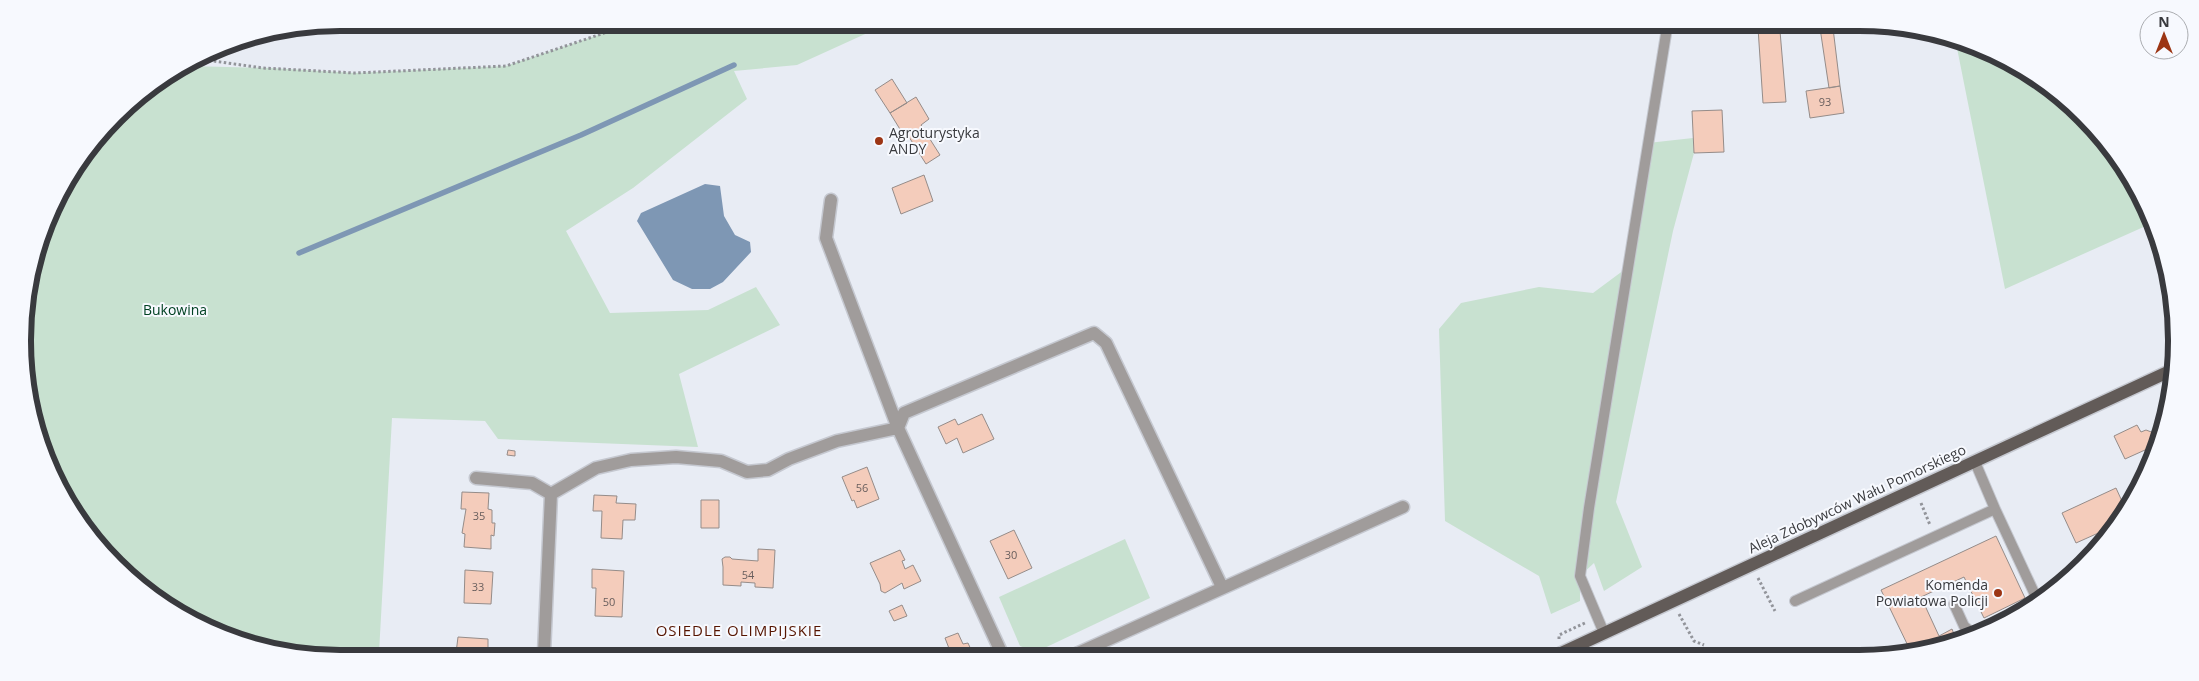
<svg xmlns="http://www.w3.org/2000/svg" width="2199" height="681" font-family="'Open Sans',sans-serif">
<rect width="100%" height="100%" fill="#e8ecf4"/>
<!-- green -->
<path fill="#c8e1d0" d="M631 24 885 25 797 65 734 71 747 99 633 188 566 231 610 313 708 310 756 287 780 325 679 374 698 447 498 439 485 421 392 418 379 653 278 652 164 605 76 517 33 423 25 299 55 200 131 102 188 66 270 68 355 73 506 66Z
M1956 43 2035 76 2123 164 2148 225 2005 289Z
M1693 138 1694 153 1673 231 1616 502 1642 567 1604 591 1594 563 1580 576V601L1551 614 1539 576 1445 521 1439 329 1461 303 1539 287 1593 293 1628 267 1648 143Z
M1125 539 1150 598 1036 652 1020 646 999 597Z"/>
<!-- water -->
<path fill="#7e97b4" d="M705 184 720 186 724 216 735 235 750 242 751 252 723 282 710 289H692L673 280 637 221 641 213Z"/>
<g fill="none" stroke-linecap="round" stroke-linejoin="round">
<!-- stream -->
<path stroke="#7e97b4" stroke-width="5.5" d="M299 253 581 135 734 65"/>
</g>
<!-- building -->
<path fill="#f4ccbb" stroke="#958c89" d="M1758 28H1791V30L1780 31 1786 102 1763 103Z
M1820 28H1833L1840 86 1829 88Z
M892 79 907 103 890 113 875 90Z
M1840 86 1844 113 1810 118 1806 91Z
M916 97 929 119 921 125 940 155 926 164 909 137 906 139 890 113Z
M1722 110 1724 152 1694 153 1692 111Z
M924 175 933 201 901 214 892 188Z
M982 414 994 439 963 453 957 438 946 444 938 427 955 419 958 425Z
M2137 425 2141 432 2146 430 2154 433 2157 439 2151 455 2148 456 2145 450 2125 459 2114 436Z
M508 450 515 451V456L507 455Z
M867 467 879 499 857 508 854 500 852 501 842 477Z
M2116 488 2126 510 2114 526 2076 543 2062 513Z
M462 492 489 493 488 509 492 510V523H495L494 536 491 535V549L464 547 465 534 462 533 466 509H461Z
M594 495 617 496 616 503 636 504 635 520H623L622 539 601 538 602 511H593Z
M701 500H719V528H701Z
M1014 530 1032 568 1008 579 990 541Z
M1996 536 2025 598 1984 618 1964 577 1921 597 1939 636 1952 629 1956 639 1911 652 1881 590Z
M758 549 775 550 773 588 755 587V583L741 582V586L723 585V567L722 559 725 557H730L732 559 758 561Z
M900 550 905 560 902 561 905 569 913 565 921 581 904 589 902 583 885 593 881 591 880 584 870 563Z
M592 569 624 571 622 617 595 616 596 588H592Z
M465 570 493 572 491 604 464 603Z
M902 605 907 616 894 621 889 611Z
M958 633 963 644 968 643 973 654H942L950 651 945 638Z
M458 637 488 639V653H456Z"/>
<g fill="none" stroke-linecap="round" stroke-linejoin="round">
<defs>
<path id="lane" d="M1995 509 2037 599
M1795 601 1995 509 1975 462
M1954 604 1964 626 1973 634
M1604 633 1580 576 1589 508 1667 28"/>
<path id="street" d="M831 200 826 238 898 428 1002 654
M476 478 532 483 551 494
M544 653 551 494 596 468 631 460 676 457 721 461 747 472 768 470 789 459 837 441 898 428 904 413 1094 333 1106 343 1222 587
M1076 654 1403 507"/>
<path id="primary" d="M1557 655 2170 371"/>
</defs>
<!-- lane casing -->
<use href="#lane" stroke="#c5c8d0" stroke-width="12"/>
<!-- street casing -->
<use href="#street" stroke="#c5c8d0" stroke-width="15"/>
<!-- primary casing -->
<use href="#primary" stroke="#c5c8d0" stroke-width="15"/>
<!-- path -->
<path stroke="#92949a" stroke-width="3" stroke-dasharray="2.5 2.5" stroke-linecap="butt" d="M199 59 263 68 355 73 506 66 631 24
M1921 503 1930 525
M1758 578 1775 611
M1679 614 1694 641 1704 645
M1559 639V635L1587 622"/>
<!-- lane -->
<use href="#lane" stroke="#a09c9b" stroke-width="10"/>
<!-- street -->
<use href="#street" stroke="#a09c9b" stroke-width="12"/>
<!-- primary -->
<use href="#primary" stroke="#625b58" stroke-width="12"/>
</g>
<!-- markers -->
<g fill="#9c3514" stroke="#f7f9fe" stroke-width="2">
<circle cx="879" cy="141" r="5"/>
<circle cx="1998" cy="593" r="5"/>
</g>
<g text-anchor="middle" stroke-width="4" stroke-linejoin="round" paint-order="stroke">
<!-- number labels -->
<g font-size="11" fill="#685e5d">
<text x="1825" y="106">93</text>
<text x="862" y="492">56</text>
<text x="479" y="520">35</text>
<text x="1011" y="559">30</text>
<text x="748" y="579">54</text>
<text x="478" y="591">33</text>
<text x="609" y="606">50</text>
</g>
<!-- poi labels -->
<g font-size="14" fill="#393a3e" stroke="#f7f9fe" text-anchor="start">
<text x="889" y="138">Agroturystyka<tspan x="889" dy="16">ANDY</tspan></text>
<text x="1988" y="590" text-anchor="end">Komenda<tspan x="1988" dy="16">Powiatowa Policji</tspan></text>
</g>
<!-- park labels -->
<g font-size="14" fill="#004122" stroke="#f7f9fe">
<text x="175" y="315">Bukowina</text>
</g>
<!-- street labels -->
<g font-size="14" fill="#393a3e" stroke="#f7f9fe">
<text transform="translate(1857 499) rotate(-25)" y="5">Aleja Zdobywców Wału Pomorskiego</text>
</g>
<!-- neighbourhood labels -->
<g font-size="15" letter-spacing="1" fill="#561501" stroke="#f7f9fe">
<text x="739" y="636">OSIEDLE OLIMPIJSKIE</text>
</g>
</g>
<!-- crop -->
<path d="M0 0H2199V681H0ZM340 31H1859A309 309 0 0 1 2168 340V341A309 309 0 0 1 1859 650H340A309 309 0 0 1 31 341V340A309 309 0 0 1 340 31Z" fill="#f7f9fe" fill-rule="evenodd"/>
<path fill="none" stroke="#393a3e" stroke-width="6" d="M340 31H1859A309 309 0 0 1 2168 340V341A309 309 0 0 1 1859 650H340A309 309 0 0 1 31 341V340A309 309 0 0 1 340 31Z"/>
<!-- north arrow -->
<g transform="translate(2164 35)"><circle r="24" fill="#f7f9fe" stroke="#abadb1"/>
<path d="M0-4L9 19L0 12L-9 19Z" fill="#9c3514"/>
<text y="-8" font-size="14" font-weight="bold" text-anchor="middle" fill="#393a3e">N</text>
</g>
</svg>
